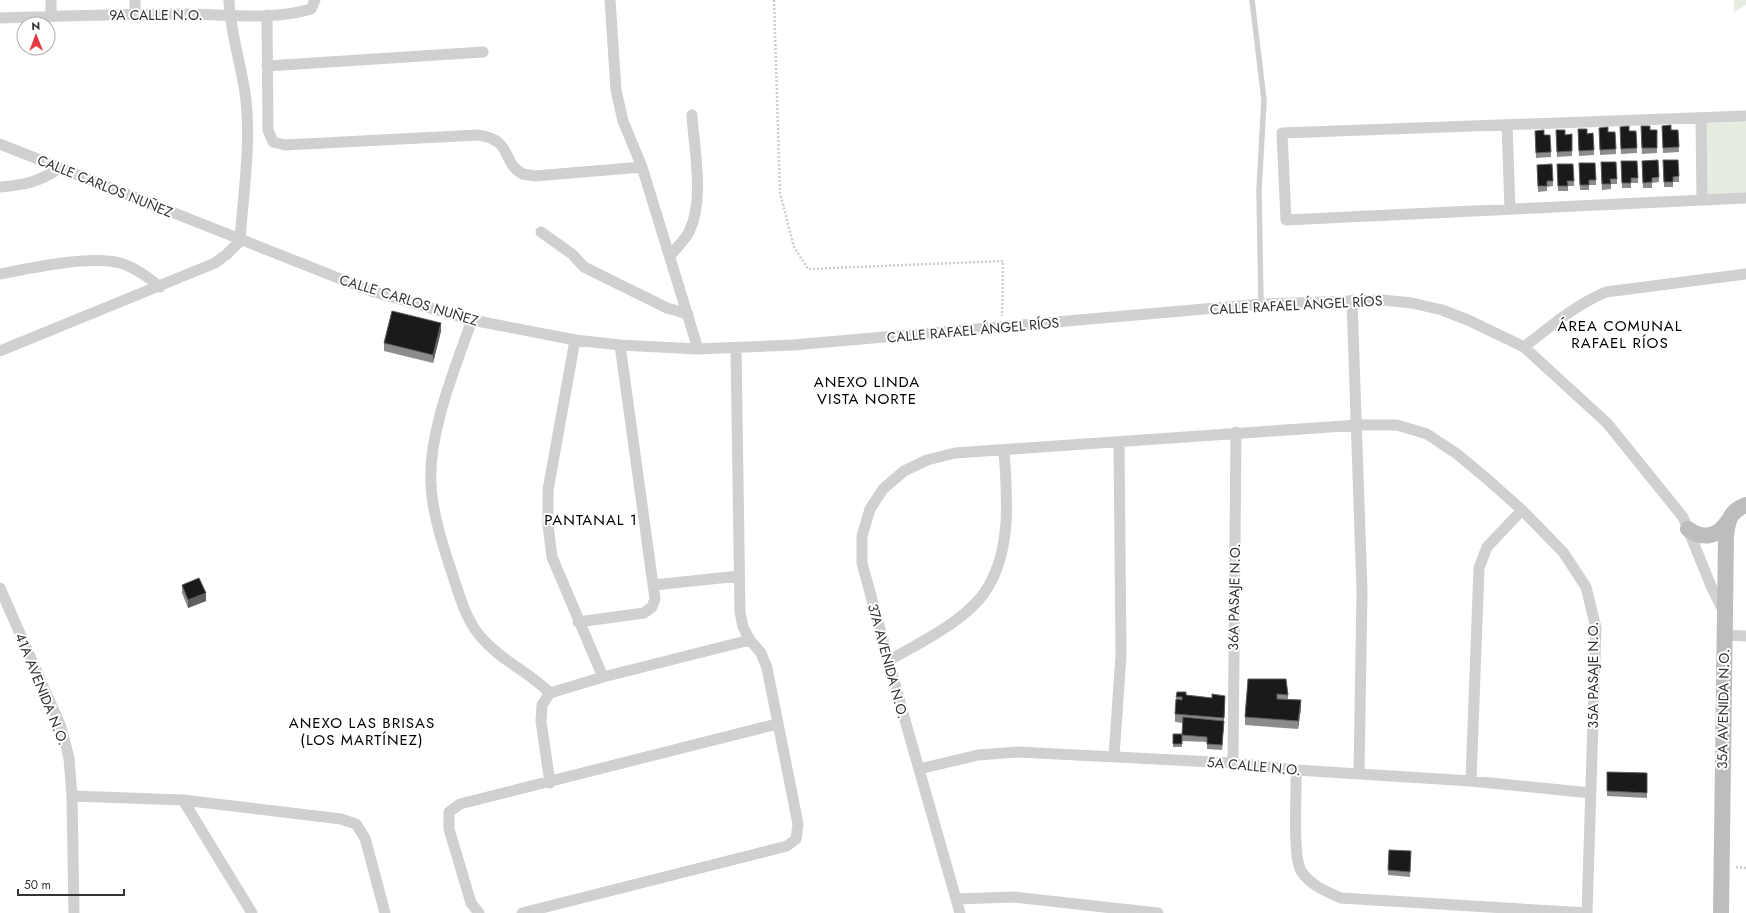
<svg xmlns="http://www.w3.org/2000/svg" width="1746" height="913" font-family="Jost,sans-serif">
<rect width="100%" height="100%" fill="#fff"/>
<!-- green -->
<path fill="#e6ecdf" d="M1734 0H1746V5L1734 12Z
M1746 122V193L1706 195V123Z"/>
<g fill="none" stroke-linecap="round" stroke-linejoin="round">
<!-- path -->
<path stroke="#cdcdcd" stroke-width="2.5" stroke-dasharray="2 2" stroke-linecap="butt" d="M774 0 780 193 794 247 808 269 1003 261 1002 316
M1736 867 1746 868"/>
<!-- service -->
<path stroke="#d0d0d0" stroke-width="5.5" d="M1252 0 1264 100 1259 190 1261 304"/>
<!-- minor -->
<path stroke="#d0d0d0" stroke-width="11" d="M51 0V16
M135 0V14
M229 0C230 33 242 66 246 100 251 146 243 195 240 241
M610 0 616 90 623 121 642 167 698 349
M267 15 268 130 273 142 285 145 478 135C514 140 501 163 523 174 526 175 531 175 535 176L642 167
M0 18C61 16 122 14 183 14 225 14 271 21 311 9L315 0
M267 66 483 52
M1746 116 1282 133 1286 220 1746 198
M1701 118 1702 200
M1507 125 1510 209
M0 144 371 291 472 320 575 340 620 345 698 349 793 345 1261 304 1382 300 1412 303 1442 310 1468 320 1524 347 1607 423 1683 517 1711 586 1724 612
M0 187C26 185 38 182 60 168
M541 232 572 254 584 267 667 308 688 314
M670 256C676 248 685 240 689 232 705 200 694 150 692 115
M0 274C31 268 90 255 120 263 135 267 148 277 160 287
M1352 300 1362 591 1359 774
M472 320C455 368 428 433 431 484 432 512 443 546 452 573 459 594 465 618 480 636 501 661 528 671 550 693
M575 340 548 490V525L552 557 603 677
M1524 347C1550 327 1575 305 1606 292L1746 274
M0 351 215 263 227 254 240 241
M654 585 739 576
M0 588 61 727 69 758 72 796 74 913
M578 622 644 613 652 607 655 599 620 345
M1725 635 1746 636
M888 661C919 643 970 619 988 587 1012 547 1007 495 1004 450
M1114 756 1121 655 1119 442
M1233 763 1236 432
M919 769 978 755 1018 752 1233 763 1296 770 1471 781 1591 793
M1296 770C1297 792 1292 854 1301 871 1310 885 1327 892 1341 898L1587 913
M1471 781 1479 568 1487 547 1522 510
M550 783 541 721 542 705 550 693 603 677 750 640
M72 796 183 800 341 819 356 824 365 838 385 913
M183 800 252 913
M956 899 1013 897 1158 913
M479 913 471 903 449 829V812L460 804 777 724
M522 913 787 846 796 839 798 824 767 668 761 653 750 640 743 627 740 612 736 348
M960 913 903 713 862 563V536L870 509 883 489 904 471 927 460 955 453 1358 425H1397L1427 434 1457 454 1486 478 1522 510 1563 552 1586 587 1596 628 1587 913"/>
<!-- secondary -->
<path stroke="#bdbdbd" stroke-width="16" d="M1688 529C1703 540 1718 537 1728 521
M1721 913 1726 536C1728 520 1730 511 1746 505"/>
</g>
<!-- wall -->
<path fill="#8c8c8c" d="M1662 126 1671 130H1678L1679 152 1663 153Z
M1599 128 1608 132H1615L1616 154 1600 155Z
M1657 130V153L1642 154 1641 132Z
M1636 131 1637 153 1621 154 1620 132Z
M1593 133 1594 155 1579 156 1578 134Z
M1572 134V156L1557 157 1556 136Z
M1550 135 1551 157 1536 158 1535 136Z
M1663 165 1679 176V182H1673V187H1664Z
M1642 166 1659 177V182L1652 183V188H1643Z
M1621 167 1638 178V183H1631V188H1622Z
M1579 168 1596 180V185H1589V190H1580Z
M1601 168 1617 179V184H1611V189L1602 190Z
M1557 169 1574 181V186H1568V191H1558Z
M1537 170 1553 181V186L1547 187V191L1538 192Z
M441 331 433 363 384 351V343Z
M182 585 206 601 188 608 182 593Z
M1248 679 1288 695V699L1301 708 1298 729 1245 725V717Z
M1177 692 1186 695 1225 704 1222 750 1207 749V742L1182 741V747H1173V734H1182L1183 723 1175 722V714Z
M1607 772 1647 773V798L1607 796Z
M1389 850 1411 856 1410 877 1388 875Z"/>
<!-- shaded-wall -->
<path fill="#5f5f5f" d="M441 323V331L433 363V355Z
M206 593V601L188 608V600Z
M1225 696V704L1222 750V745Z
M1301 700V708L1298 729V721Z"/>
<!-- building -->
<path fill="#1a1a1a" stroke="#5f5f5f" d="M1671 125V130H1678L1679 147 1663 148 1662 126Z
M1629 126V131H1636L1637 148 1621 149 1620 127Z
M1641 126H1650V130H1657V148H1642Z
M1608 127V132H1615L1616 149 1600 150 1599 128Z
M1578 129H1587V134L1593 133 1594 150 1579 151Z
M1544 130V135H1550L1551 152 1536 153 1535 131Z
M1556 130H1565V135L1572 134V151L1557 152Z
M1658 160 1659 177 1652 178V182L1643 183 1642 161Z
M1663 160H1678L1679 176 1673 177V182H1664Z
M1621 161H1637L1638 178H1631V183H1622Z
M1601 162H1616L1617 179H1610L1611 184H1602Z
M1579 163H1595L1596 180H1589V185H1580Z
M1552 164 1553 181H1547V186H1538L1537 165Z
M1557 164H1573L1574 181H1567L1568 186H1558Z
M392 311 441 323 433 355 384 343Z
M199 578 206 593 188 600 182 585Z
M1248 679H1286L1288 695 1277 694V699L1301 700 1298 721 1245 717Z
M1177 692H1186V695L1212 698V694L1225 696 1224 718 1175 714 1176 699 1182 700V697H1176Z
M1183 717 1224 721 1222 745 1207 744V737L1182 735Z
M1173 734H1182V744H1173Z
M1607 772 1647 773V793L1607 791Z
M1389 850 1411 851 1410 872 1388 870Z"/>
<g text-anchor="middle" stroke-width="4" stroke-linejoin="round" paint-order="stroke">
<!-- street labels -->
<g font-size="14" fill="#333" stroke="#fff">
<text x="156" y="20">9A CALLE N.O.</text>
<text transform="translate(105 186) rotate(22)" y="5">CALLE CARLOS NUÑEZ</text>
<text transform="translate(409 300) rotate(17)" y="5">CALLE CARLOS NUÑEZ</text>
<text transform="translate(1296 305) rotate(-3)" y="5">CALLE RAFAEL ÁNGEL RÍOS</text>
<text transform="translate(973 330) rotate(-5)" y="5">CALLE RAFAEL ÁNGEL RÍOS</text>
<text transform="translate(1234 597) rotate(-89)" y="5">36A PASAJE N.O.</text>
<text transform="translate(888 661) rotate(75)" y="5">37A AVENIDA N.O.</text>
<text transform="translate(1593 675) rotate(-90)" y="5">35A PASAJE N.O.</text>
<text transform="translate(42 689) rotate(68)" y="5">41A AVENIDA N.O.</text>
<text transform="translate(1723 709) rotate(-89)" y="5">35A AVENIDA N.O.</text>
<text transform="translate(1254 766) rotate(5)" y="5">5A CALLE N.O.</text>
</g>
<!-- neighbourhood labels -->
<g font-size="15" letter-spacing="1" fill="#000" stroke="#fff">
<text x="1620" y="331">ÁREA COMUNAL<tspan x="1620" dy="17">RAFAEL RÍOS</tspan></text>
<text x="867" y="387">ANEXO LINDA<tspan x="867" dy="17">VISTA NORTE</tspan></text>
<text x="591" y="525">PANTANAL 1</text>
<text x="362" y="728">ANEXO LAS BRISAS<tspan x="362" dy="17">(LOS MARTÍNEZ)</tspan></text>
</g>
</g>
<!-- north arrow -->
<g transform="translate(36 36) rotate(359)"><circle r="19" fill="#ffffff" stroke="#adadad"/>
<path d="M0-3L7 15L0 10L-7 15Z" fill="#e63946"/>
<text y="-6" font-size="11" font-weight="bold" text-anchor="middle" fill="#333333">N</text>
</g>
<!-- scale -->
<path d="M18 889v6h106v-6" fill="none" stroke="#333333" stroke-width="2"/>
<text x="24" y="889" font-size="12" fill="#333333" stroke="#ffffff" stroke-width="3" paint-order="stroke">50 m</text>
</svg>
